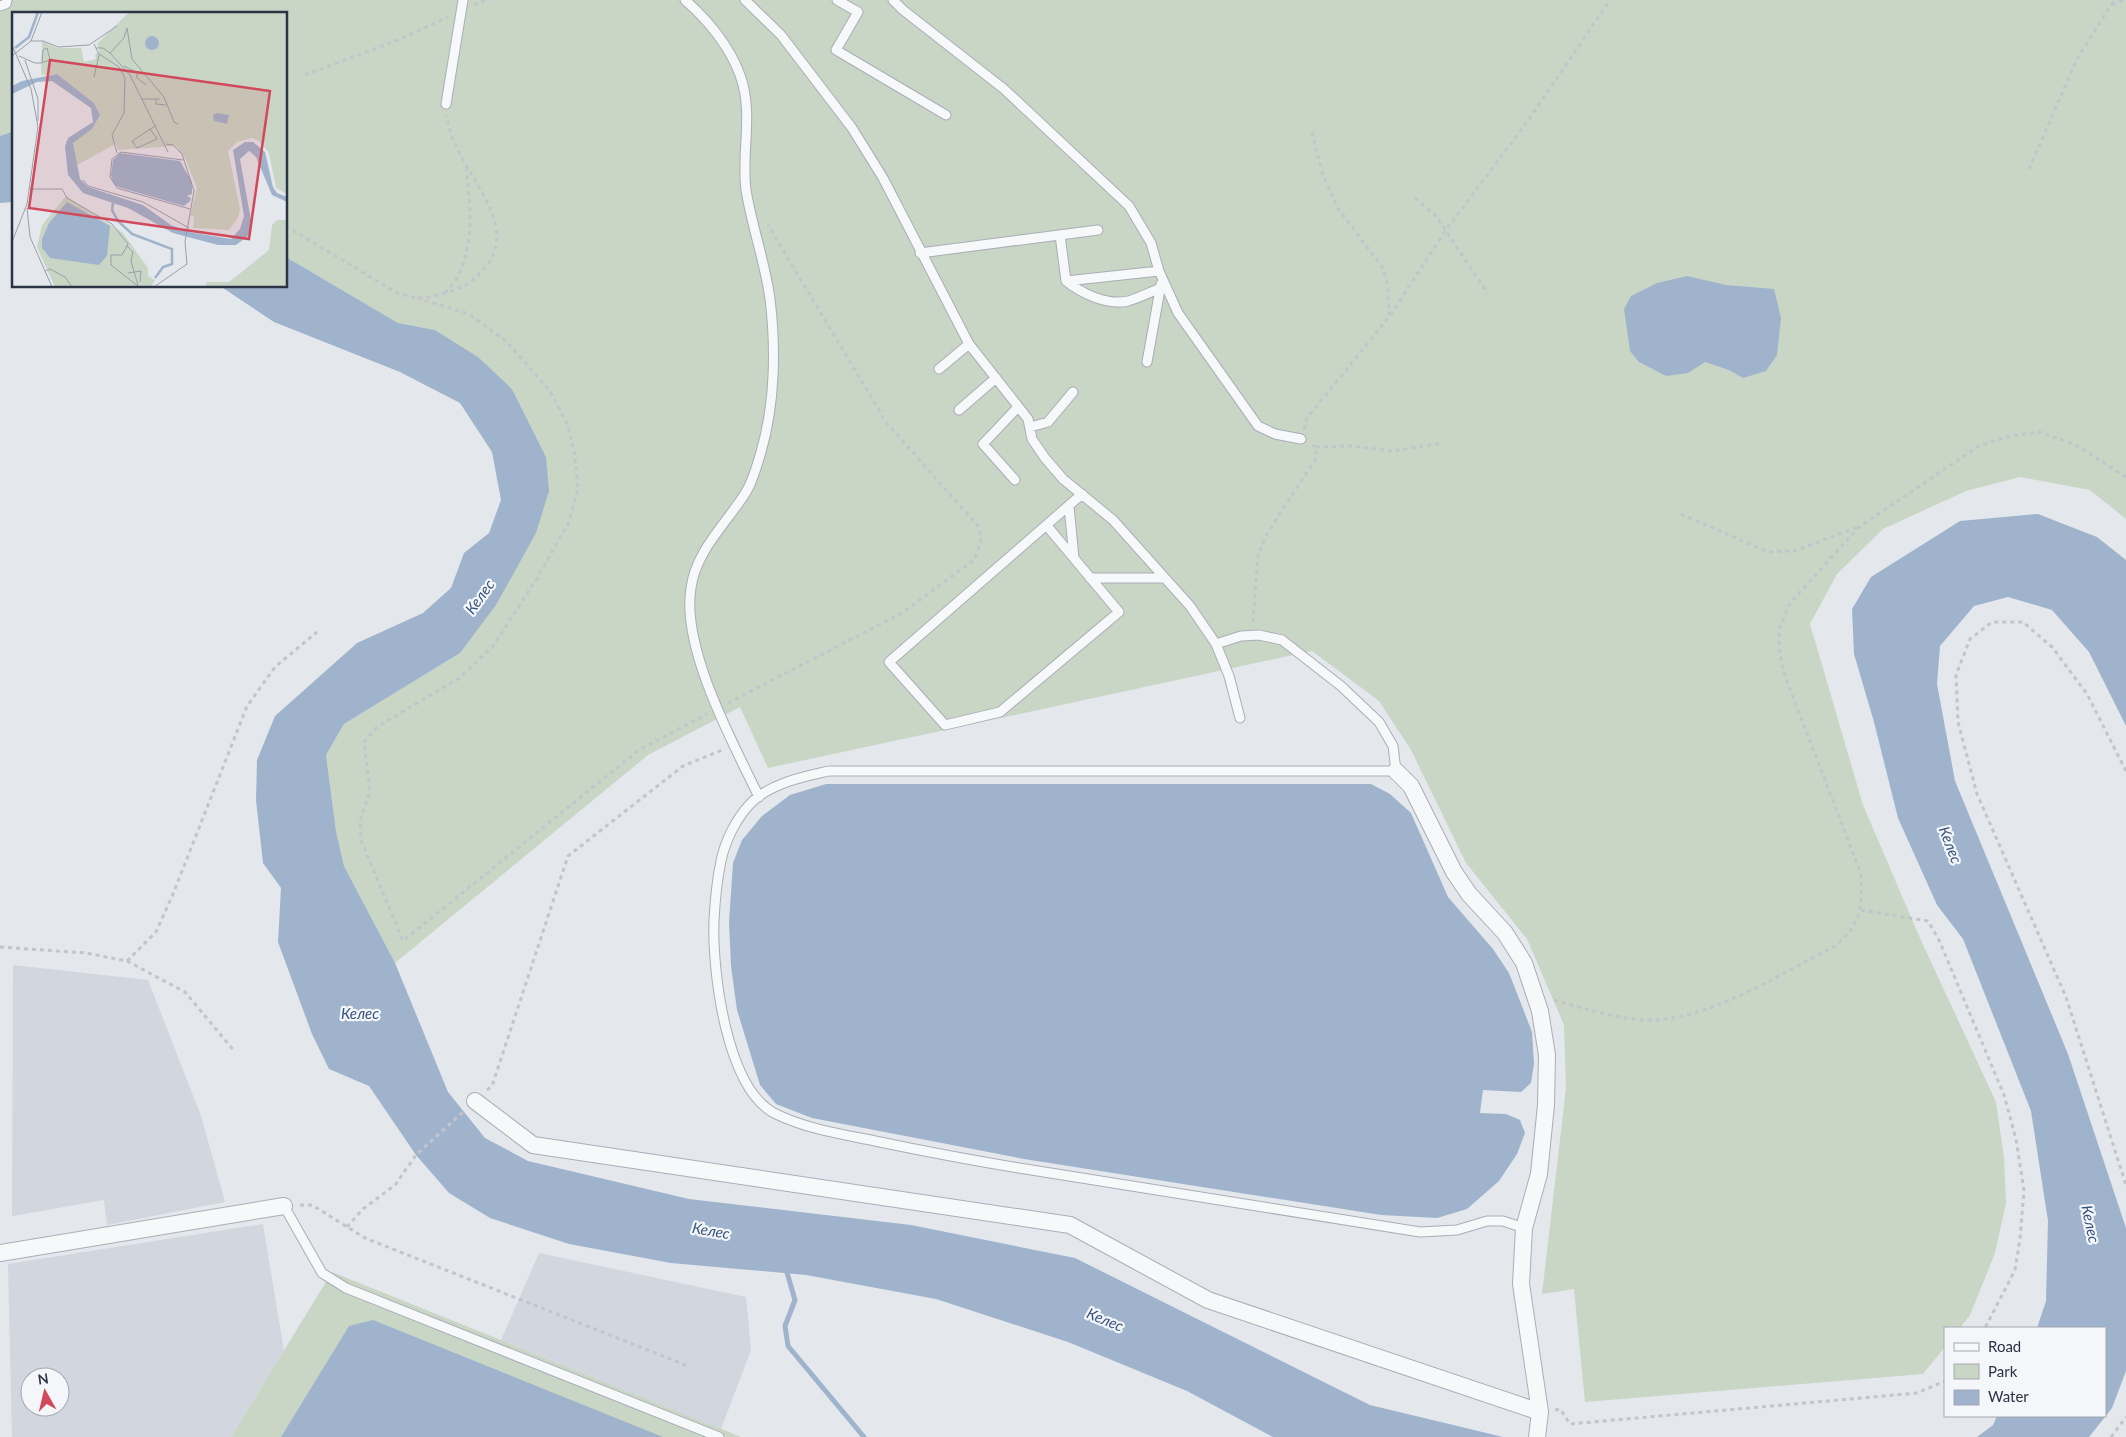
<svg xmlns="http://www.w3.org/2000/svg" width="2126" height="1437" font-family="Lato,sans-serif">
<rect width="100%" height="100%" fill="#e4e7ec"/>
<!-- built -->
<path fill="#d2d6de" fill-rule="evenodd" d="M13 965 148 980 201 1116 225 1202 107 1225 104 1200 12 1216Z
M263 1224 284 1351 231 1437H12L8 1264ZM30 1377H60V1407H30Z
M539 1253 746 1297 751 1350 721 1429 501 1340Z"/>
<!-- green -->
<path fill="#c9d6c5" d="M0 0H2126V519L2090 490 2020 477 1966 491 1883 529 1837 574 1810 624 1863 805 1919 936 1996 1102 2004 1158 2006 1203 1995 1253 1970 1315 1960 1328H1945V1347L1923 1374 1585 1402 1574 1289 1542 1294 1566 1088 1564 1025 1527 939 1466 863 1411 750 1379 701 1312 651 768 768 740 707 648 755 395 963 344 866 336 831 326 755 344 724 460 653 546 457 512 389 477 357 435 330 398 323 286 257V14H14V131L0 136Z
M332 1272 741 1437H231Z"/>
<!-- water -->
<path fill="#9fb4cc" d="M14 131V202L0 203V136Z
M286 257 398 323 435 330 478 357 512 389 546 457 549 491 536 533 496 605 460 653 344 724 326 755 336 831 344 866 395 963 448 1092 485 1138 528 1161 689 1199 911 1225 1075 1258 1370 1405 1503 1437H1273L1187 1391 1068 1342 936 1299 806 1275 671 1263 569 1244 490 1218 449 1193 416 1155 369 1086 329 1069 312 1034 278 942 281 888 263 863 256 800 257 760 275 716 357 643 423 613 451 588 464 553 489 533 501 500 492 452 460 403 400 372 274 322 220 286H286Z
M1687 276 1726 285 1774 289 1781 318 1777 355 1766 371 1743 378 1729 370 1705 362 1688 373 1666 376 1639 362 1630 351 1624 309 1631 296 1657 283Z
M2038 514 2097 537 2126 560V726L2089 652 2052 610 2008 597 1974 606 1940 646 1937 684 1955 781 2068 1054 2126 1228V1371L2112 1408 2089 1437H1977L1993 1425 1997 1416H2105V1328H2037L2046 1301 2048 1221 2031 1111 1963 939 1937 905 1898 818 1874 722 1854 654 1852 609 1871 577 1960 521Z
M826 784H1371L1390 794 1411 813 1448 897 1493 949 1509 973 1532 1032 1534 1064 1531 1083 1521 1092 1483 1090 1480 1113 1506 1114 1520 1120 1525 1133 1517 1154 1499 1181 1467 1209 1437 1218 1381 1215 1024 1159 812 1118 776 1104 760 1085 737 1010 731 966 729 922 733 863 742 840 762 816 790 795Z
M373 1320 663 1437H281L349 1326Z"/>
<g fill="none" stroke-linecap="round" stroke-linejoin="round">
<!-- stream -->
<path stroke="#9fb4cc" stroke-width="5" d="M786 1269 795 1300 785 1326 788 1346 864 1437"/>
<defs>
<path id="lane" d="M685 0C708 20 730 47 740 75 754 113 741 152 746 190 752 227 765 262 770 299 776 348 775 404 761 452 757 465 753 481 746 492 727 523 696 550 691 588 681 648 733 743 759 797
M745 0 781 35 852 128 883 178 969 344 1028 419 1032 439 1045 458 1063 479 1113 520 1190 606 1216 644 1229 676 1240 718
M837 0 858 12 836 50 946 115
M893 0 903 10 1004 89 1129 206 1151 243 1159 271 1178 313 1258 426 1275 434 1301 439
M0 6 6 4 7 0
M446 104 463 0
M1060 235 1066 281 1159 271
M920 253 1098 230
M1066 281C1081 293 1107 306 1128 301 1139 298 1150 292 1161 288
M1147 362 1161 284
M939 369 969 344
M959 410 996 378
M1030 427 1048 422 1073 392
M1015 480 983 444 1018 407
M1069 506 1074 558
M1047 526 1119 612 1000 712 945 725 889 662 1082 494
M1090 578H1165
M1216 644 1241 636 1259 635 1282 640 1341 686 1379 722 1393 746 1396 771H829C803 777 770 783 750 804 736 819 725 841 721 861 717 880 715 901 714 920 712 970 726 1090 776 1114 807 1129 841 1134 875 1141 923 1151 970 1160 1019 1168 1152 1189 1286 1210 1420 1232L1457 1230 1487 1221H1503L1524 1228
M284 1206 322 1273 346 1288 719 1437"/>
<path id="street" d="M1396 771 1411 786 1454 872 1469 894 1505 933 1524 963 1540 1011 1547 1055 1546 1105 1539 1174 1524 1228 1521 1284 1540 1412 1537 1437
M475 1101 533 1145 1070 1225 1208 1300 1540 1412
M0 1253 284 1206"/>
</defs>
<!-- lane casing -->
<use href="#lane" stroke="#a9aeb7" stroke-width="11"/>
<!-- street casing -->
<use href="#street" stroke="#a9aeb7" stroke-width="18"/>
<!-- path -->
<path stroke="#c2c5cb" stroke-width="3" stroke-dasharray="4 4" stroke-linecap="butt" d="M474 5 485 0
M2112 5 2124 0
M305 75 398 40 448 17
M1312 132 1322 172 1337 207 1382 267 1388 286 1389 316
M2029 169 2077 59 2114 0
M1415 198 1436 216 1488 294
M286 226 397 293C403 294 410 297 416 298 429 299 460 290 470 282 540 229 451 173 447 115
M445 293C450 287 456 281 459 274 475 240 470 201 466 166
M417 298 469 314 506 341 550 391 568 426 575 456 578 489 568 524 537 578 493 646 461 677 377 727 364 742 370 790 360 821 361 840 403 941 639 750 707 714
M1304 429 1307 418 1389 317 1446 230 1527 122 1610 0
M1316 447 1352 446 1393 451 1442 443
M1681 514 1768 552 1794 551 1858 527
M1253 622 1258 555 1266 536 1282 510 1316 459V447L1311 444
M728 703 902 613 974 560 981 542 979 527 886 422 768 225
M2126 771 2087 694 2052 647 2023 622H1992L1970 639 1956 675 1958 722 1977 794 2066 997 2126 1185
M1861 910 1928 921 1939 940 2004 1095 2016 1139 2024 1190 2020 1239 2015 1270 1985 1328
M0 947 86 953 127 961 185 992 235 1052
M127 961 156 932 173 894 247 706 275 667 317 632
M1554 1000C1586 1009 1618 1020 1652 1020 1711 1019 1782 973 1835 946 1862 923 1862 908 1861 874L1783 671 1779 647V629L1790 603 1859 527 1979 446 2009 436 2039 432 2074 444 2126 477
M487 1090 492 1086 568 856 683 766 722 750
M300 1205H312L365 1238 688 1366
M347 1227 363 1209 395 1185 416 1155 464 1111
M1555 1410 1560 1409 1570 1424 1917 1393 1945 1381
M2111 1437 2126 1417"/>
<!-- lane -->
<use href="#lane" stroke="#f7f8fa" stroke-width="9"/>
<!-- street -->
<use href="#street" stroke="#f7f8fa" stroke-width="16"/>
</g>
<g text-anchor="middle" stroke-width="4.5" stroke-linejoin="round" paint-order="stroke">
<!-- water labels -->
<g font-size="15" font-style="italic" fill="#34527a" stroke="#f4f6f9">
<text transform="translate(480 597) rotate(-54)" y="5">Келес</text>
<text transform="translate(1950 845) rotate(69)" y="5">Келес</text>
<text x="360" y="1019">Келес</text>
<text transform="translate(2090 1224) rotate(78)" y="5">Келес</text>
<text transform="translate(711 1231) rotate(10)" y="5">Келес</text>
<text transform="translate(1105 1320) rotate(23)" y="5">Келес</text>
</g>
</g>
<!-- overview -->
<g transform="translate(12 12)">
<rect width="275" height="275" fill="#e4e7ec"/>
<path d="M117 0H275V182L264 176 257 141 247 129 240 126 225 130 216 139 228 197 226 206 217 218 181 216 182 204H178L185 176 173 146 164 134 106 138 104 132 65 153 61 130 80 117 88 103 82 91 45 62 29 63 30 29 45 36H69L72 50 84 47 83 42 88 39 85 32ZM54 184 111 221 136 256V264L143 268 139 275H43L25 235 30 213ZM265 208H275V275H193L195 270H217L257 238 260 213Z" fill="#c9d6c5"/>
<path d="M133 31a7 7 0 1 1 14 0a7 7 0 1 1-14 0ZM45 62 82 91 88 103 80 117 61 131 68 167 76 175 131 193 159 213 177 220 219 227 228 217 232 204 221 138 233 130H241L253 140 261 175 265 181 275 185V190L260 183 244 145 237 139 228 147 240 214 236 224 224 233H206L161 221 116 196 71 181 56 163 53 134 56 126 81 110 79 96 40 69 25 70 0 82V74L10 69ZM205 101 217 103 215 112 202 109 201 103ZM108 141 168 149 180 170V182L175 184 179 186 178 189 172 194 106 175 101 171 99 163 101 148ZM55 190 98 214 95 244 87 253 38 246 30 236V227L37 211Z" fill="#9fb4cc"/>
<path fill="none" stroke="#9fb4cc" stroke-width="2.5" d="M3 36 17 25 26 0M101 191 100 198 106 209 120 222 160 237V252L151 255 143 266"/>
<path fill="none" stroke="#9a9fa9" stroke-width="1" d="M115 16 120 47 152 85 162 110 166 112M19 29 30 0M82 32 87 42 107 55 113 66 112 101 100 123 105 141M0 33 19 77 26 115 15 192 0 230M84 36H91L98 41 118 63 156 140M98 41 112 26 115 16M0 44 19 29H31L46 35 77 33 105 14M7 44 23 51H29L38 48 35 36 31 38 30 50M13 48 26 87V109M112 54 126 61 124 65 134 73M82 65 87 43M129 87H148M144 87V92L154 93M138 117 145 127 125 136 120 129 143 114M171 148 109 140 100 147 98 165 105 176 178 197M71 168 76 174 131 190 177 216M17 177H50L55 186 100 212 116 232 110 243H99V253L127 275M15 196 18 225 40 275M115 234 121 240 119 249 126 273M33 259 38 257 53 265 60 275M116 261 129 259 128 270M142 275 175 252 173 230 182 179 170 142 161 133 154 132"/>
<path fill="#d1495b" fill-opacity="0.15" stroke="#d1495b" stroke-width="2.5" d="M38 48 258 79 237 227 17 196Z"/>
<rect width="275" height="275" fill="none" stroke="#2b3445" stroke-width="2.5"/>
</g>
<!-- legend -->
<rect x="1944" y="1327" width="162" height="90" fill="#f4f6f9" stroke="#a4a8b1"/>
<rect x="1954" y="1343" width="25" height="8" fill="#f7f8fa" stroke="#a4a8b1"/>
<text x="1988" y="1352" font-size="15" fill="#2b3445">Road</text>
<rect x="1954" y="1364" width="25" height="15" fill="#c9d6c5" stroke="#a4a8b1"/>
<text x="1988" y="1377" font-size="15" fill="#2b3445">Park</text>
<rect x="1954" y="1390" width="25" height="15" fill="#9fb4cc" stroke="#a4a8b1"/>
<text x="1988" y="1402" font-size="15" fill="#2b3445">Water</text>
<!-- north arrow -->
<g transform="translate(45 1392) rotate(352)"><circle r="24" fill="#f4f6f9" stroke="#a4a8b1"/>
<path d="M0-4L9 19L0 12L-9 19Z" fill="#d1495b"/>
<text y="-8" font-size="14" font-weight="bold" text-anchor="middle" fill="#2b3445">N</text>
</g>
</svg>
